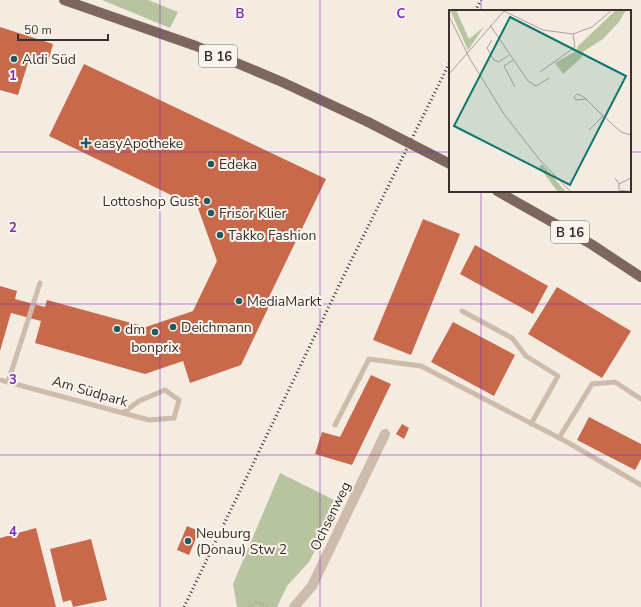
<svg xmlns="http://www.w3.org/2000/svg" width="641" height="607" font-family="'Nunito Sans',sans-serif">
<rect width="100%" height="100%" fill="#f4ebe1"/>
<!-- green -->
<path fill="#b8c4a0" d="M102 0H148L178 12 170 28Z
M280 473 340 503 309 562 287 586 277 607H237L233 584Z"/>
<!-- building -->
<path fill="#c8694b" d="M0 27 53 44 48 62 30 56 18 95 0 90Z
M84 64 326 179 268 299 272 300 241 365 190 383 183 361 145 374 35 343 41 321 11 313 0 351V286L17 291 15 299 45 307 47 300 146 327 193 311 217 261 198 208 49 136Z
M423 219 460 234 411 355 373 340Z
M475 245 548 286 533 314 460 274Z
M557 287 631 331 602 378 528 334Z
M453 322 515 355 494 396 431 362Z
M371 375 391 384 352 465 315 454 322 432 340 437Z
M589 417 641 444V459L635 470 577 440Z
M402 424 409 428 404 439 396 434Z
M187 526 199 531 189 555 177 550Z
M36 528 56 607H0V538Z
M91 539 107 600 73 607 71 600 63 602 50 549Z"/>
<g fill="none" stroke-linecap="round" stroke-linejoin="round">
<!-- path -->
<path stroke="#b9a596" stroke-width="2" stroke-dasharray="2 2" stroke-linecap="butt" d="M248 607 258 602 269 607"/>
<!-- lane -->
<path stroke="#cdbbac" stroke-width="5" d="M462 311 512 338 526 356 558 376 531 424
M0 380 149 420 174 418 179 400 165 390 139 401 123 413
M8 382 40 283
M335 425 369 359 421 366 567 442 641 485
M559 438 592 384 615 382 641 399"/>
<!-- street -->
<path stroke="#cdbbac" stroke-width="10" d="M294 607 312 586 385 434"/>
<!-- primary -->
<path stroke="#7d675c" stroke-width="10" d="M64 0 196 46 282 82 368 122
M497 191 591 244 641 277"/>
<!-- rail -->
<path stroke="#3b302b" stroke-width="3" stroke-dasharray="1 3" stroke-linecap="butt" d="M475 11 481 0
M184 607 347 269 450 62"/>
<!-- primary-bridge -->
<path stroke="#7d675c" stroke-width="10" d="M368 122 450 164"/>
</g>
<!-- grid -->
<path fill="none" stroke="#7b2cbf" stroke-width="1" stroke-opacity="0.55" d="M160 0V607M320 0V607M481 0V11M0 152H450M630 152H641M481 191V607M0 304H641M0 455H641"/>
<!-- markers -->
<g fill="#1f5a5e" stroke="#fbf5ee" stroke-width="1.5">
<circle cx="14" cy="59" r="4"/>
<path d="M84 137h4v4h4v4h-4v4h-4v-4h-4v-4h4z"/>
<circle cx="211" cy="164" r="4"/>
<circle cx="207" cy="201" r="4"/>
<circle cx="211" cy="213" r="4"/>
<circle cx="220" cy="235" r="4"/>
<circle cx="239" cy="301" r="4"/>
<circle cx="173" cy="327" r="4"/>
<circle cx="117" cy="329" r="4"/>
<circle cx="155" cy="332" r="4"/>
<circle cx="188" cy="541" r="4"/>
</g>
<g text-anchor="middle" stroke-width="4" stroke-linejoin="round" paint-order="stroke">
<!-- shield labels -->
<g fill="#fbf5ee" stroke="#756b66" stroke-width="1">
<rect x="199" y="45" width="38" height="22" rx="3"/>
<rect x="551" y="221" width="38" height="22" rx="3"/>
</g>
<g font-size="13" font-weight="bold" fill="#3b302b">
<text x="218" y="61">B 16</text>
<text x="570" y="237">B 16</text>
</g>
<!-- poi labels -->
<g font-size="14" fill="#3b302b" stroke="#fbf5ee" text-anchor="start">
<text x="22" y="64">Aldi Süd</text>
<text x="94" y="148">easyApotheke</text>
<text x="219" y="169">Edeka</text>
<text x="199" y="206" text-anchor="end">Lottoshop Gust</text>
<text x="219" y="218">Frisör Klier</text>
<text x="228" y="240">Takko Fashion</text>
<text x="247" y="306">MediaMarkt</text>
<text x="181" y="332">Deichmann</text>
<text x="125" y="334">dm</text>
<text x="155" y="352" text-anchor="middle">bonprix</text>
<text x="196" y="538">Neuburg<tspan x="196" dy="16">(Donau) Stw 2</tspan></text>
</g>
<!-- street labels -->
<g font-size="14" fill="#3b302b" stroke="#fbf5ee">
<text transform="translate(90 391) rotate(16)" y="5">Am Südpark</text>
<text transform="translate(330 516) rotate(-64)" y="5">Ochsenweg</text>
</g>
</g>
<!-- overview -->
<g transform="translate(449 10)">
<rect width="182" height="182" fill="#f4ebe1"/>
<path d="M1 0H7L20 29 35 17 19 40ZM167 0H177L170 12 154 29 135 41 132 48 114 64 106 53 127 41 129 36ZM93 154 117 182H109L90 157Z" fill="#b8c4a0"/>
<path fill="none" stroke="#aaa098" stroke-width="1" d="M55 1 94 20 124 24 143 17 163 0M0 6 21 49 55 104 90 149 122 182M41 15 79 71 87 76 100 68M43 30 38 38 45 50 50 52 60 45M64 50 55 56 66 77M91 62 126 37 124 24M0 64 55 1M137 89 127 90 125 87 128 84 133 86 137 89 151 103 172 122 182 125M140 120 154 106M166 168 170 174V180M170 174 182 168M170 180 182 182"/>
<path fill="#0f766e" fill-opacity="0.15" stroke="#0f766e" stroke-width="2" d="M61 7 177 66 121 175 5 116Z"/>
<rect width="182" height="182" fill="none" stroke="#3b302b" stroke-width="2"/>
</g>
<g font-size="13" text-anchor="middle" font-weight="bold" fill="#7b2cbf" stroke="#fbf5ee" stroke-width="4" stroke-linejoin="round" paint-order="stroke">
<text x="240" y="18">B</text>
<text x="401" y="18">C</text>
<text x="13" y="80">1</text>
<text x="13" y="232">2</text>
<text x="13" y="384">3</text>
<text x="13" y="536">4</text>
</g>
<!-- scale -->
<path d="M18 34v6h90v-6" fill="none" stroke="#3b302b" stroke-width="2"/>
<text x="24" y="34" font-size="12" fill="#3b302b" stroke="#fbf5ee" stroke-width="3" paint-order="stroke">50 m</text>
</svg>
